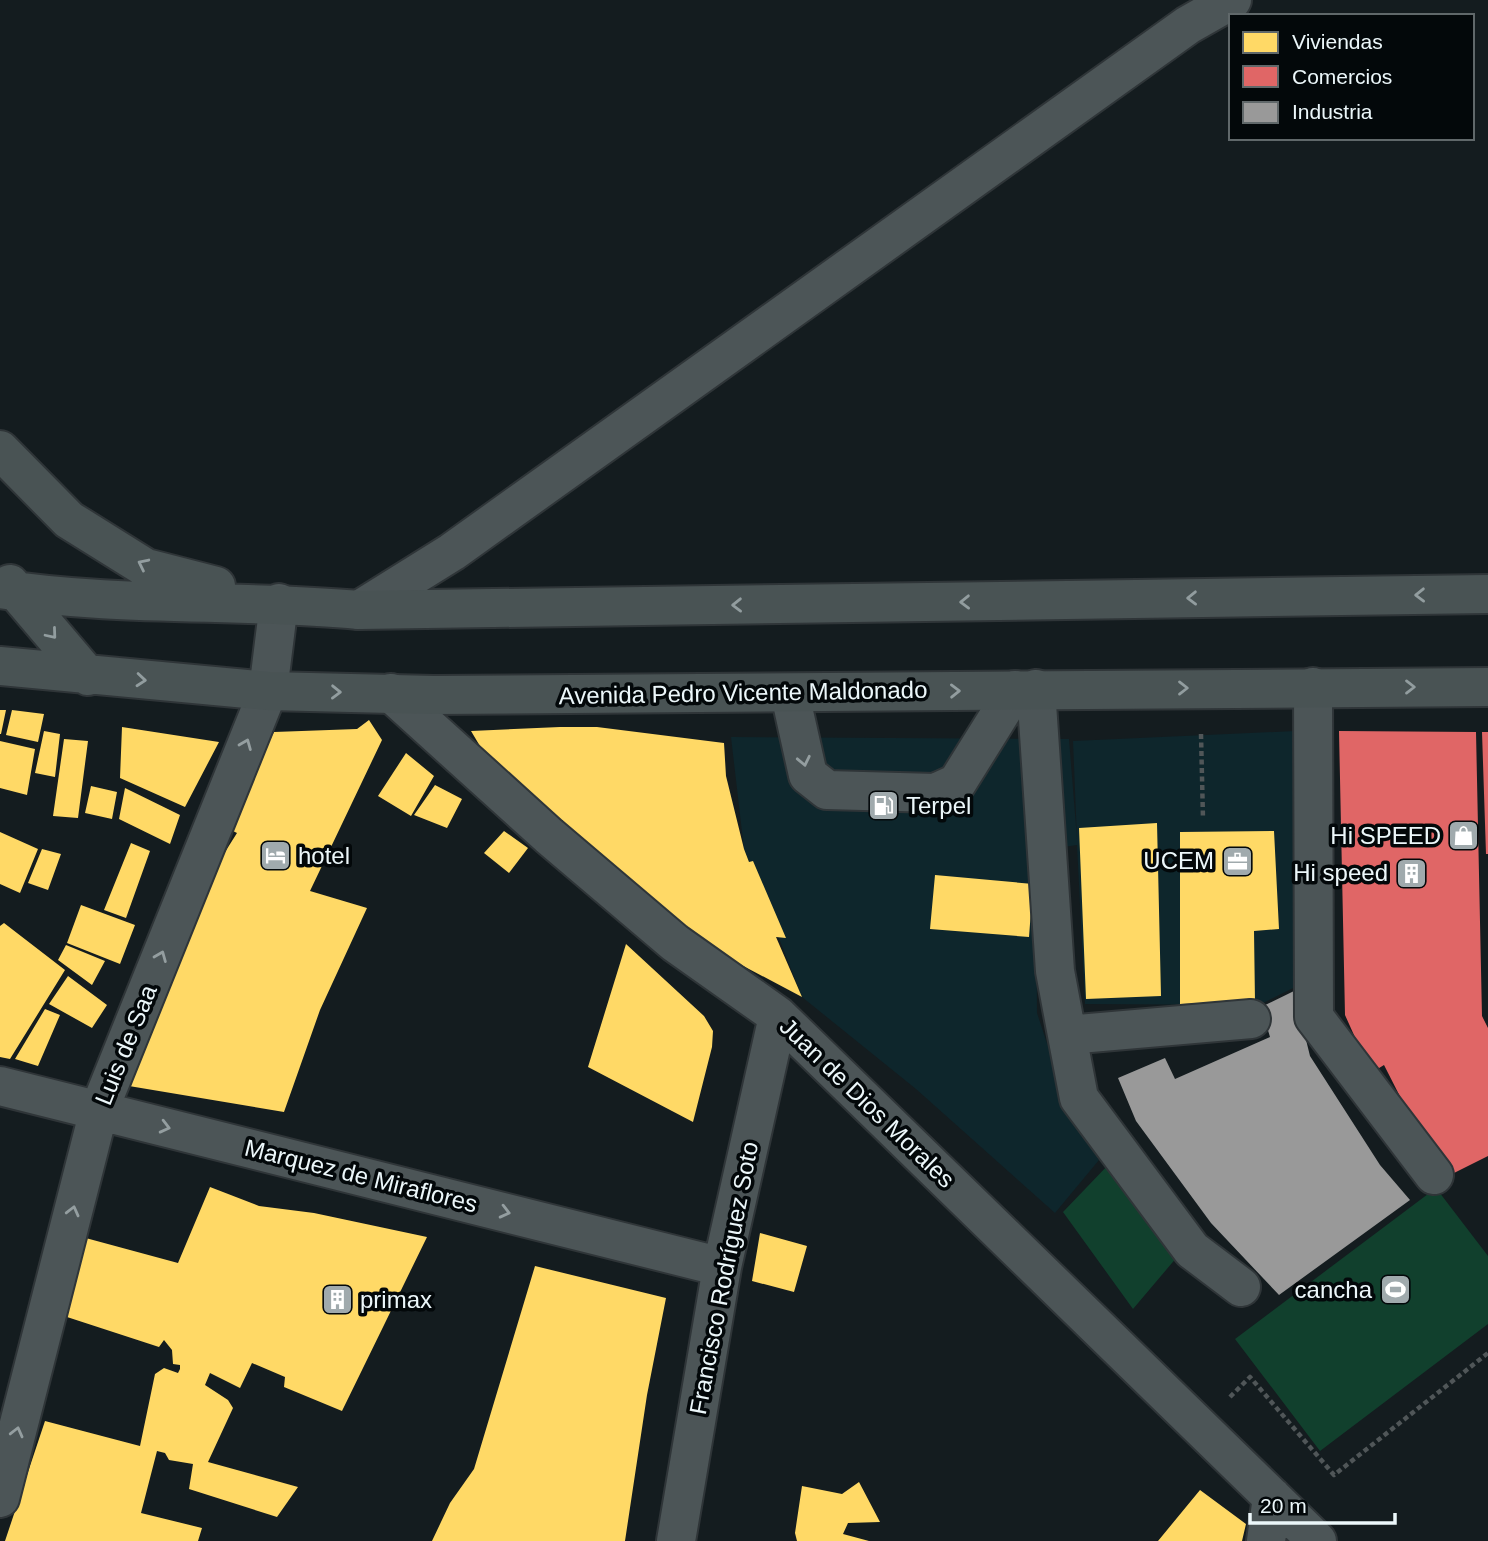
<svg xmlns="http://www.w3.org/2000/svg" width="1488" height="1541" font-family="Arial,sans-serif">
<rect width="100%" height="100%" fill="#141c1f"/>
<!-- built -->
<path fill="#0e262c" d="M1295 731 1303 983 1259 1005 1085 1004 1077 845 1036 851 1037 1013 1069 1110 1099 1160 1055 1213 916 1089 802 997 744 849 731 737 1069 739 1077 839 1073 741Z"/>
<!-- pitch -->
<path fill="#11402d" d="M1110 1163 1183 1250 1133 1309 1063 1212Z
M1436 1188 1488 1256V1324L1320 1451 1235 1339Z"/>
<!-- homes -->
<path fill="#ffd966" d="M0 710H6L1 734H0Z
M12 710 44 714 38 742 6 735Z
M369 720 382 740 310 891 367 908 320 1010 284 1112 129 1086 208 879 237 833 227 828 226 822 274 732 357 729Z
M122 727 219 742 185 807 120 778Z
M560 727H597L724 743 726 776 744 849 749 862 753 861 786 938 776 937 802 997 732 960 728 966 505 788 471 731Z
M44 731 60 734 55 777 35 773Z
M64 739 88 741 78 818 53 816Z
M0 741 35 749 27 795 0 788Z
M1421 741H1474L1473 820 1421 819Z
M406 753 434 776 411 816 378 796Z
M435 785 462 799 447 828 414 815Z
M91 786 117 792 112 819 85 813Z
M125 788 180 815 170 844 119 819Z
M1157 823 1161 996 1086 999 1079 828Z
M1433 828V883L1402 884 1404 830Z
M504 831 528 848 509 873 484 853Z
M1274 831 1279 929 1254 931 1255 1002 1180 1004V832Z
M0 832 38 849 20 893 0 884Z
M131 843 150 851 126 918 104 910Z
M42 849 61 854 48 890 28 883Z
M935 875 1033 884 1029 937 930 929Z
M81 905 135 925 120 964 67 943Z
M4 923 65 970 10 1059 0 1057V926Z
M626 944 704 1016 713 1031 712 1047 693 1122 588 1067Z
M66 945 105 961 92 985 58 960Z
M68 976 107 1005 92 1028 49 1004Z
M45 1009 60 1015 38 1066 15 1059Z
M210 1187 259 1206 314 1213 427 1237 342 1411 284 1387 285 1377 252 1363 240 1388 210 1373 205 1385 228 1400 233 1408 208 1462 298 1487 277 1517 189 1489 193 1464 169 1460 165 1453 157 1451 141 1513 202 1528 198 1541H5L45 1421 140 1446 155 1374 164 1368 178 1373 180 1369V1365L173 1364 172 1350 164 1340 159 1347 67 1317 82 1237 178 1263Z
M760 1233 807 1246 794 1292 752 1281Z
M535 1266 666 1298 647 1395 625 1541H432L450 1503 474 1469Z
M859 1482 880 1522 848 1523 843 1534 869 1541H797L795 1533 802 1486 842 1494Z
M1200 1490 1246 1524 1242 1541H1158Z"/>
<!-- shops -->
<path fill="#e06666" d="M1339 731 1476 732 1482 1016 1488 1028V1156L1442 1179 1384 1065 1371 1073 1345 1015Z
M1482 732H1488V854H1486Z"/>
<!-- industry -->
<path fill="#999" d="M1294 991 1310 1056 1380 1165 1410 1200 1279 1295 1211 1223 1136 1121 1118 1078 1165 1058 1175 1079 1270 1037 1261 1007Z"/>
<g fill="none" stroke-linecap="round" stroke-linejoin="round">
<defs>
<path id="minor" d="M359 610 452 552 1188 25 1232 0
M1313 687 1314 1017 1434 1175
M1036 689 1055 971 1067 1035
M391 693 549 836 675 943 778 1016 1317 1541
M790 694 808 775 827 790 935 793 957 783 1015 690
M0 1086 722 1267
M1241 1287 1192 1250 1079 1098 1067 1035 1251 1019
M0 1498 99 1110 268 691 279 603
M676 1541 722 1267 778 1016
M1266 1541 1272 1497"/>
<path id="major" d="M0 450 69 520 146 568 216 586
M10 584 88 676
M0 589C118 607 240 599 359 610L1488 594
M0 666 268 691 434 695 1488 687"/>
</defs>
<!-- minor casing -->
<use href="#minor" stroke="#2f3538" stroke-width="42"/>
<!-- major casing -->
<use href="#major" stroke="#2f3538" stroke-width="42"/>
<!-- path -->
<path stroke="#505658" stroke-width="4.5" stroke-dasharray="5 3.5" stroke-linecap="butt" d="M1201 734 1203 819
M1230 1397 1250 1377 1334 1475 1488 1353"/>
<!-- minor -->
<use href="#minor" stroke="#4c5557" stroke-width="38"/>
<!-- major -->
<use href="#major" stroke="#495354" stroke-width="38"/>
</g>
<!-- one-way arrows -->
<defs><path id="oneway-chevron" d="M-2-3.5L2.5 0L-2 3.5" fill="none" stroke-width="1.6" stroke-linecap="round" stroke-linejoin="round" transform="scale(1.75)"/></defs>
<g stroke="#929d9f">
<use href="#oneway-chevron" transform="translate(143 564) rotate(-154)"/>
<use href="#oneway-chevron" transform="translate(1420 595) rotate(179)"/>
<use href="#oneway-chevron" transform="translate(1192 598) rotate(179)"/>
<use href="#oneway-chevron" transform="translate(965 602) rotate(179)"/>
<use href="#oneway-chevron" transform="translate(737 605) rotate(179)"/>
<use href="#oneway-chevron" transform="translate(52 634) rotate(50)"/>
<use href="#oneway-chevron" transform="translate(141 680) rotate(5)"/>
<use href="#oneway-chevron" transform="translate(1410 687)"/>
<use href="#oneway-chevron" transform="translate(1183 688)"/>
<use href="#oneway-chevron" transform="translate(955 691) rotate(-1)"/>
<use href="#oneway-chevron" transform="translate(336 692) rotate(1)"/>
</g>
<g stroke="#949ea0">
<use href="#oneway-chevron" transform="translate(246 744) rotate(-68)"/>
<use href="#oneway-chevron" transform="translate(804 761) rotate(78)"/>
<use href="#oneway-chevron" transform="translate(161 956) rotate(-68)"/>
<use href="#oneway-chevron" transform="translate(165 1127) rotate(14)"/>
<use href="#oneway-chevron" transform="translate(73 1211) rotate(-76)"/>
<use href="#oneway-chevron" transform="translate(505 1212) rotate(14)"/>
<use href="#oneway-chevron" transform="translate(17 1432) rotate(-76)"/>
</g>
<!-- icons -->
<defs>
<symbol id="fuel-square" viewBox="-11 -11 22 22"><rect x="-9" y="-9" width="18" height="18" rx="4" fill="#a0aaad" stroke="#03080a"/><path d="M-5.5-6h7V0h2V4h1.3V-2.5L3-4.5l.8-.8L6-3V5H2.5V1h-1V6h-7ZM-4.2-4.7v3.2H.2V-4.7Z" fill="#fff"/></symbol>
<symbol id="shop-square" viewBox="-11 -11 22 22"><rect x="-9" y="-9" width="18" height="18" rx="4" fill="#a0aaad" stroke="#03080a"/><path d="M-5-2.5h2.3a2.7 3.5 0 0 1 5.4 0H5L5.5 6h-11ZM-1.5-2.5h3a1.5 2.3 0 0 0-3 0Z" fill="#fff"/></symbol>
<symbol id="hotel-square" viewBox="-11 -11 22 22"><rect x="-9" y="-9" width="18" height="18" rx="4" fill="#a0aaad" stroke="#03080a"/><path d="M-6-4.5h1.5V1H6V5H4.5V3h-9V5H-6ZM-4 0a1.8 1.8 0 1 1 3.6 0ZM.5 0V-2.5h3Q6-2.5 6 0Z" fill="#fff"/></symbol>
<symbol id="office-square" viewBox="-11 -11 22 22"><rect x="-9" y="-9" width="18" height="18" rx="4" fill="#a0aaad" stroke="#03080a"/><path d="M-6-3h4V-5.5h4V-3h4V5H-6ZM-1-4.5V-3h2v-1.5ZM-6 0V1H6V0Z" fill="#fff"/></symbol>
<symbol id="building-square" viewBox="-11 -11 22 22"><rect x="-9" y="-9" width="18" height="18" rx="4" fill="#a0aaad" stroke="#03080a"/><path d="M-4-6H4V6H1V3H-1V6H-4ZM-2.5-4.3h1.7v1.8h-1.7ZM.8-4.3h1.7v1.8H.8ZM-2.5-1h1.7V.8h-1.7ZM.8-1h1.7V.8H.8Z" fill="#fff"/></symbol>
<symbol id="stadium-square" viewBox="-11 -11 22 22"><rect x="-9" y="-9" width="18" height="18" rx="4" fill="#a0aaad" stroke="#03080a"/><path d="M0-5a6.5 5 0 1 0 0 10a6.5 5 0 1 0 0-10ZM-3.5-1.8h7v3.6h-7Z" fill="#fff"/></symbol>
</defs>
<g fill-rule="evenodd">
<use href="#fuel-square" x="866" y="788" width="35" height="35"/>
<use href="#shop-square" x="1446" y="818" width="35" height="35"/>
<use href="#hotel-square" x="258" y="838" width="35" height="35"/>
<use href="#office-square" x="1220" y="844" width="35" height="35"/>
<use href="#building-square" x="1394" y="856" width="35" height="35"/>
<use href="#stadium-square" x="1378" y="1272" width="35" height="35"/>
<use href="#building-square" x="320" y="1282" width="35" height="35"/>
</g>
<g text-anchor="middle" stroke-width="7" stroke-linejoin="round" paint-order="stroke">
<!-- street labels -->
<g font-size="24" fill="#ecf7fa" stroke="#03080a">
<text transform="translate(743 693) rotate(-1)" y="8">Avenida Pedro Vicente Maldonado</text>
<text transform="translate(126 1045) rotate(-68)" y="8">Luis de Saa</text>
<text transform="translate(867 1103) rotate(44)" y="8">Juan de Dios Morales</text>
<text transform="translate(361 1176) rotate(14)" y="8">Marquez de Miraflores</text>
<text transform="translate(724 1278) rotate(-79)" y="8">Francisco Rodríguez Soto</text>
</g>
<!-- poi labels -->
<g font-size="24" fill="#ecf7fa" stroke="#03080a" text-anchor="end">
<text x="906" y="814" text-anchor="start">Terpel</text>
<text x="1441" y="844">Hi SPEED</text>
<text x="298" y="864" text-anchor="start">hotel</text>
<text x="1214" y="869">UCEM</text>
<text x="1388" y="881">Hi speed</text>
<text x="1372" y="1298">cancha</text>
<text x="360" y="1308" text-anchor="start">primax</text>
</g>
</g>
<!-- legend -->
<rect x="1229" y="14" width="245" height="126" fill="#03080a" stroke="#60686a" stroke-width="2"/>
<rect x="1243" y="32" width="35" height="21" fill="#ffd966" stroke="#60686a" stroke-width="2"/>
<text x="1292" y="49" font-size="21" fill="#ecf7fa">Viviendas</text>
<rect x="1243" y="66" width="35" height="21" fill="#e06666" stroke="#60686a" stroke-width="2"/>
<text x="1292" y="84" font-size="21" fill="#ecf7fa">Comercios</text>
<rect x="1243" y="102" width="35" height="21" fill="#999999" stroke="#60686a" stroke-width="2"/>
<text x="1292" y="119" font-size="21" fill="#ecf7fa">Industria</text>
<!-- scale -->
<path d="M1250 1513v10h145v-10" fill="none" stroke="#ecf7fa" stroke-width="3.5"/>
<text x="1260" y="1513" font-size="21" fill="#ecf7fa" stroke="#03080a" stroke-width="5" paint-order="stroke">20 m</text>
</svg>
